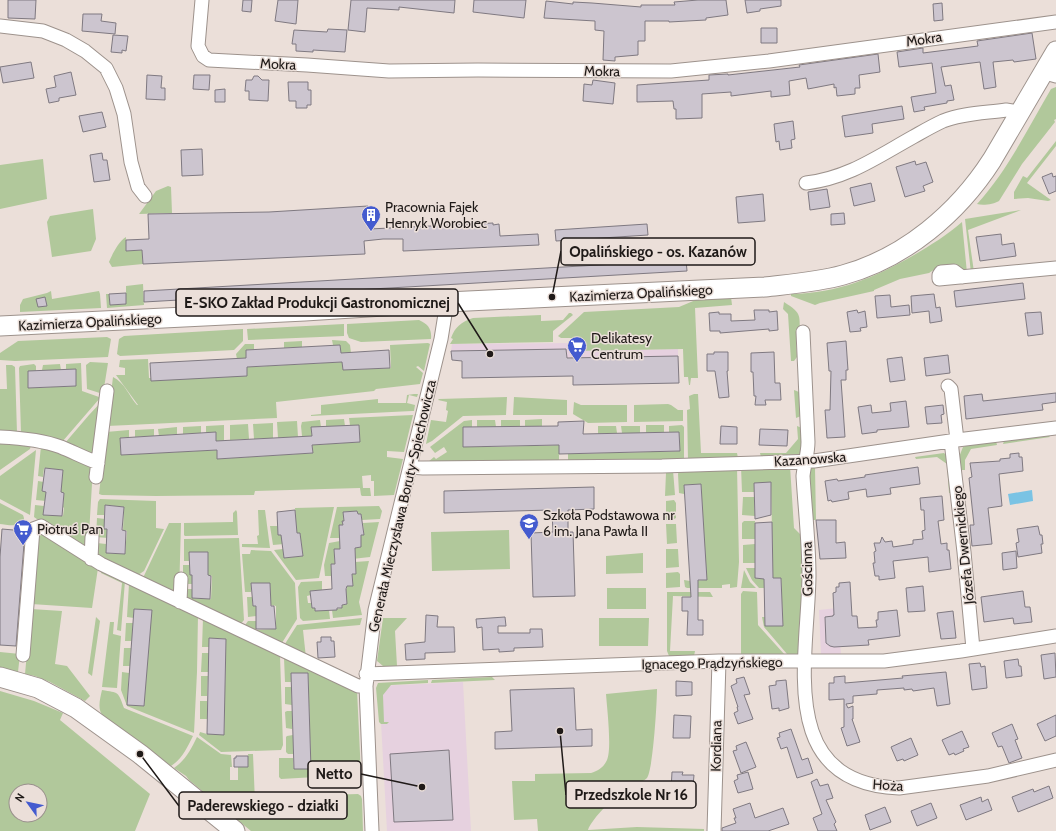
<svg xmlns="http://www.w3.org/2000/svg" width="1056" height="831" font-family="Cabin,sans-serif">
<rect width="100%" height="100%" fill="#ebdfd9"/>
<!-- commercial -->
<path fill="#e6d1df" d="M573 343V351L678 349V356L567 358 566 349 451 351 452 344Z
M837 608 841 654H821L819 610Z
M463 682 471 831H387L379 686Z"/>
<!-- green -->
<path fill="#b1c89b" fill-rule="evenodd" d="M1056 87V119L1054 120 1055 122 1022 164 999 201C994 204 983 206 977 204 1008 170 1028 128 1051 89Z
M1056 141V146L1027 183 1051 200 1048 201 1028 198 1014 199V192L1023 176 1027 178Z
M43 159 47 199 0 209V165Z
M168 186 171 187 172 213 139 214 156 191Z
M93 209 96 239 91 251 52 257 47 222 50 216Z
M1021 210 968 230 974 272 971 273 965 219Z
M962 222 967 273 938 267 929 273 900 279 874 290V291L820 303 815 305 791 296V294C838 293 874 278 914 255 931 245 947 235 962 222Z
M126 237V251L142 250 143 264 112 267 109 262C112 255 118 242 126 237Z
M143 284 144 305 107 308 106 294H109L110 305 126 304V286Z
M51 291 52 299 99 291 100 294 101 308 20 312V305L23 299 47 293Z
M731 297 732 305 695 308 698 378H691L690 385H689L688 377H684L683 349 573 351V348H580V338H561L558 336 584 312 679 307 698 299Z
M784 302C803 314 799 315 800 336L796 341 797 357 794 361H791L788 314 783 309Z
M569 313H571L573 315 553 331V342L450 344 453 339 451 338C455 327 461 322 473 318L541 315V321L563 320Z
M419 320C428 324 432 329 431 339L361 342 349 338 347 333V324Z
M344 324V336L248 340 247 329Z
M243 329V341L234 350 120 356 117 354 119 339 124 336Z
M107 337 111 339 108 357 15 361 0 360V353L18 341Z
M332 340 346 341 350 345 351 353H341L340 345H333Z
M302 341V347L284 348V342Z
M428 343 430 344 424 371 418 366 416 367 423 373 420 384 376 389 374 391 276 402 277 418 107 426 113 377C125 383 129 396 137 405H138L116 375H125V368L119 367 120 360 148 359 149 378H151V381L247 367 342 362 343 370 391 368 390 345Z
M245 344H254V349L246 350V358L237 359 236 354Z
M90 362 108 363 103 394 87 389 86 365Z
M81 363 82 391 99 397 100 398 62 442 21 433 19 368 20 366 34 364 36 366V371H28L29 388 76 386V369H66V364Z
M60 364 61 370H42L43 365Z
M6 365H12L15 367 17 433 0 434V389H7Z
M794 390 799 392 801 416 796 418Z
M414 394H418L417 397 409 395 407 403 415 405 414 411H412L311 416V415L321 414V405L378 399V403H406L407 395Z
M694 394H698L701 453H737L738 458 688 460 687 410 690 409 689 396Z
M507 397 506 415 463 416 432 441 426 444 431 420 446 422 448 411 446 410 447 402 438 400 439 399Z
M514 397 567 400V415H513Z
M103 400 95 457 65 443 89 415Z
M574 402 581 405H627V422L588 423 573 414Z
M668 404 671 405 678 410H683V421L634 422V405Z
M413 415 404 452 387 451V457L403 459 394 495 374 496V481H371V475L362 476 363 488H370L371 496H362L361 495 360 488 255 491 254 495 156 496 102 495 99 494 106 432 129 430V437L120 438 121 455 217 450 218 459 313 453 312 445 360 442 359 425H350L349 418Z
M344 419 345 426 326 427V420Z
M542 419V426H525V420Z
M320 420 321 427H311L312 436H302L301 426 302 422Z
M472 420V427L463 428V447H482V445H491V447L530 446V444H538L539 446 559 445V462H428L434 457 436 459 447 452 444 447 435 453 430 447 464 421Z
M477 420H495L496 427H477Z
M501 420H520V426L501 427Z
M297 421 298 437 278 438 277 422Z
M273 423V438L254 439 253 424Z
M248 424 249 439 230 440V425Z
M224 425V441H216V432L206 433V426Z
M646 425H664V432L646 433Z
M682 425 684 427V461L568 462V454L651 452 652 450 660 452 680 451 679 432H669V426Z
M201 426V433L183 434V427Z
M598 426H616L617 433 598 434Z
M621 426H640V433H622Z
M797 426 802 428V451L800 454 761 457 760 453H786L798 439Z
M177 427V434L159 436 158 429Z
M154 429V436L135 437V430Z
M1048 435 1050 437 1003 444 1004 441Z
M0 440 31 445 30 449 0 470Z
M996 441 997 445 971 449 965 460V470H960L959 457 963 447 971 444Z
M41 446H46L93 467 88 551 84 552 34 517 35 505 44 506 43 515 63 516 64 508 63 507 64 494 60 492 63 470 44 468 43 477 38 476Z
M36 450 30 515 0 499V476Z
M944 453 948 457 952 493H949L947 464 937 457 916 459 915 457Z
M790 466 794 528 803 537 805 576 799 654H787L764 627 762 617H765V626H783L781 578H773L771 483H754V492H742L741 467Z
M737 467 739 562 737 587 730 588V584L722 585V588H687L685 587 684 580 690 581 706 580 701 484 684 485V494L679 493 678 474 679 470Z
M811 467 815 468 816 520H812L808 472Z
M673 470 675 495 665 496 666 473 669 471Z
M38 481 44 482 42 491 47 492 46 501 36 500Z
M743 497H754L755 516 742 515Z
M100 499 156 501V528L164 529 144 571 135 577 95 558 97 543 106 544V553L125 554 127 531 123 530 124 507 105 505 104 515H97L98 502Z
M674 500 676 503V518L674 519 666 520V501Z
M0 503 23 515C29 529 7 525 0 524Z
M379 506 382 511 380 519 362 520 361 514H358L357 511 343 512 344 521 342 522 343 525 339 526 340 538H330L337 507Z
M334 507 319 578 296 580 274 550 283 549 284 558 303 556 300 533H296L295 508Z
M236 510 237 512 238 535 185 536 184 535V523L233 522V513Z
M258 510H265L270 548 242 547V544H258L257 536 259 535Z
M97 518 105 519 104 529H109L108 538 96 537Z
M744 521H755V539H742V523Z
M379 522 370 557 352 559 355 548 361 547V535H364L363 523Z
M169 523H181L179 595 142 580Z
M666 524H676L677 543 667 544Z
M270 526H278L283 535 284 544 273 545Z
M509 530 510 569 432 571 431 532Z
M42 531 98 568 92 608 31 604 36 534Z
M239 538 244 620 239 626 187 601 183 589H192V598L211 599 212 576 208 575V552H189V561H184V539Z
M340 541V549L334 550 335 564H331L332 576H325L324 565 329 543Z
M755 544 756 563H743V545Z
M666 549H678L679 567 666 568Z
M251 550 271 551 295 583 297 619 280 646 243 628 248 621H256V630L276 629V606L271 605 270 583H251V592H245L242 554H250Z
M643 553V573L606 574V556Z
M369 561 359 602 362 615 333 618 332 610 342 608V605L347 604 346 597 343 589H347V586H353L352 574 355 562Z
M183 565H190V575H193V584H183Z
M101 568 125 581 121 631 117 630 122 583 101 573Z
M746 568H755L764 579V588H759L752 580Z
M744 570 750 582 756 588H741Z
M678 572 680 574V587L666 588V573Z
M322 581V590L310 591 311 595 307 596 308 603H311L312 608H315L316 611 329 610 330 619 303 621 300 618 298 587 301 582Z
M129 584 198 615 197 672 194 733 127 706 121 690 122 672 129 673 127 704 144 706 151 610 135 609 134 618 127 617Z
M607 588H646V609H607Z
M743 591 757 592 758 625 785 655H741V594Z
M667 592H710L713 597 673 596 670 651H695L694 656H669L667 651Z
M247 597H252L253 606H257V616L248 617Z
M31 609 62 611 55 664 67 666 90 696 85 701 50 682 35 676 25 674Z
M96 617 100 621 92 676 88 673Z
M203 618 280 656 283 745 281 750 221 752 199 735 200 732 207 734H224L226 639 209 638V647H202Z
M362 618 360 625 303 630 306 658 283 647 297 625Z
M383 618H407L395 631 397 666H383L377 661Z
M599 618H649L648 646H599Z
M110 622H114L113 634 121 636 117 688 102 687Z
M126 623H133L132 641H125Z
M124 648H131L130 666H123Z
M0 652 20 654 18 672 0 668Z
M202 653H209L208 672H201Z
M284 658 357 690 361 775C358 782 351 781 344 781V777L334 778 333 776 281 779 279 777V758H293L294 769 311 768 308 673H291V682H285Z
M201 676H208L207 696H201Z
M492 677 495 680 431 683 432 680Z
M428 680V683L391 685 383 695 384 722H389L387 724H381L379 722 376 688 378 683Z
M285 687H291L292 705 285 704Z
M657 689C657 703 653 770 647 778 642 783 633 783 628 787 617 794 592 818 588 830L637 827 704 829V831H538L537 819 514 820 512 781H535V774L591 773C598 771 604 767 607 760 612 749 607 708 606 694Z
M102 690C119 693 118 691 124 708L193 736C187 748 182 759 171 766L103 716C97 709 100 699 102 690Z
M0 691 34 701 63 713 60 720 150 794 135 831H0ZM16 791H40V815H16Z
M200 701H207V719H200Z
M287 711H292V729L286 728 285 712Z
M293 735V754H288L286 752V737L287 736Z
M197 737 221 754 231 755 232 767H230V780H238V767H248V754H253L255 802H297V796L358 794 361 796 362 799 363 831H251L189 780 186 776 174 768C186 760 191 749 197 737Z"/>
<!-- water -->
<path fill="#7ac3e4" d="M1032 490 1033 501 1010 505 1008 494Z"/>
<!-- building -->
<path fill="#ccc5cf" stroke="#7f7981" d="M8 0H36L35 19 8 18Z
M243 0H252L251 12 242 11Z
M278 0H298L296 24 275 21Z
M351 0H455L454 13 399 7V10L367 8 365 32 348 30Z
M474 0H526L524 18 473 12Z
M698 0H726L728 15 706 18V20L669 22V21H645V41H638V55L615 57V61L603 60 604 31 595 30V21L544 18 546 1 573 4V2L592 3 641 7V5H675L674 2Z
M745 0H781V6L760 9V11L747 13Z
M942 3 943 20 934 21 933 4Z
M83 14H102L101 21 116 23 115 34 82 31Z
M761 28H777V43H761Z
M328 29 347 30 345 52 313 50V52L296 51V44H292L294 30 327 32Z
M1032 33 1036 59 1014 62 1013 60 993 62 996 87 984 89 980 62 941 67 945 86 951 85 954 100 947 101V103L924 107 925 110 914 112 911 97 936 93 932 63 899 67 897 52 923 48V53L978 46 977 41Z
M113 35 128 36 126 51 122 50V53L111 52Z
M878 54 880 72 859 75 860 88H855V94L837 96 836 87 834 88V84L808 89 806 78 789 81 790 95 771 97V91L731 96V92L702 94V118L676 119V109H674L673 101 637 102V85L709 80V75L728 74V75L800 67 799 65Z
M31 62 34 78 3 83 0 67Z
M71 72 76 95 59 98V101L49 103 46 89 56 87 54 76Z
M147 75 162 76 161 88H165V100L146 99Z
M194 75H210L209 90 193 89Z
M254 76H258L262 80H269L268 101 249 100V91H245L246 80H252Z
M593 80 615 83 613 104 583 101 584 84 592 85Z
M288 82H308V90H311V105H307V108H296V101H289Z
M225 89V102H215V90Z
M902 106 904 119 872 124 873 133 845 137 842 116Z
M102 112 106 127 83 132 79 116Z
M793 121 795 139 791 140 792 148 780 150 779 141 776 142 774 124Z
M202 149 203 175 182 176 181 150Z
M102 153 103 160H107L110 180 94 182 90 155Z
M915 161 916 165 926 162 933 182 923 186 925 191 905 197 896 167Z
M1052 173 1053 177 1056 176V191L1049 194 1042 177Z
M871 183 875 201 854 206 850 188Z
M827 189 830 207 810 210 808 192Z
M763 194 765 221 738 223 736 197Z
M368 206 369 229 493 223V225L499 224 500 236 538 234 539 245 403 251V239H383L364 241 365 254 143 264 142 250 126 251V240L149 239 148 214 269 212Z
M844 213 845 224 831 225V214Z
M647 224 648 235 556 241 555 230Z
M1001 234 1002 245 1014 243 1016 256 980 261 976 237Z
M686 260 687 271 144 302V291Z
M1023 283 1025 299 956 307 954 291Z
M126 293V304L110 305 109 294Z
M934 294 936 308 940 307 942 321 930 323 929 311 912 313 911 296Z
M890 295 891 307 909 305 910 315 877 318 875 296Z
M45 297 47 306 38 307 36 299Z
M754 310H769V312L777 311 778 330 769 331V329L720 333V331H710L709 313 719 312V314H731V321L755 320Z
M857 310 858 313 865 311 867 327 860 328 861 331 850 332 847 312Z
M1041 312 1043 334 1028 336 1025 313Z
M846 341 848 370H846V380H841L845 437 827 438 825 410H830L831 371H829L827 343Z
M340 345 341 353 389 350 390 368 343 370 342 362 247 367V376L151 381 150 363 246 358V350Z
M566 349 567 358 678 356 679 383 573 385V376L462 378V361L452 360 451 351Z
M714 352H728V371H727L729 397 719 398 715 371H707V354H714Z
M774 352 775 383H780L781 400H765L766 405H755L756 396H754L753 372H751V353Z
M948 355 950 373 926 376 924 358Z
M902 357 905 380 890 382 887 359Z
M76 369V386L28 388V371Z
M1056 393V402L1042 404 1043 410 966 419 964 396 982 394 983 401Z
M906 401 909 427 877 430V432L862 434 858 407 871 405 872 413 891 411 890 403Z
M943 405 944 414 941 415 942 423 927 424 925 407Z
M584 421 583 434 679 432 680 451 559 454V445L463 447V427L558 426V422Z
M359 425 360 442 312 445 313 453 217 459V450L121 455 120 438 216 432V441L312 436 311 427Z
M721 426 737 427V444H720Z
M760 429 788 430 787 446 759 445Z
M1019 453V457H1022L1023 471 999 474 1002 506 988 508 992 544 972 546 970 525H974L969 478 972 477 970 463 1000 461V459L1010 458V454Z
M918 467 920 484 890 488 891 494 867 497 866 489 848 492 849 499 832 502 831 500 828 501 825 481 837 479 838 481 865 477V475Z
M45 468 63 470 61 492 64 493 62 516 43 515 46 492 42 491Z
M771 482V515L755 519 754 483Z
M701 484 707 580H698V620H703V635H687L688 611H682V597H691L684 485Z
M594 487V509L568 510V532H573L575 596 533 597 531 533 553 532 552 513H550V510L444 513V491Z
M942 496 944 520 938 521 941 544 947 543V550H949L951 569 929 572 928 557 893 561 895 578 879 580V576H875L873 563H875L874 552 876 551 874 543H880L882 537 885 542 892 541 893 547 913 544V540L923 539 922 531 925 530 924 510H921L920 498Z
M105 505 124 507 122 530 126 531 125 554 106 553 107 529H104Z
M295 510 297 533H300L303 556 284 558 281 535H278L277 512Z
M357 511 358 514H361L364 535H361V547L355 548 356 574H352L353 586H347L346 589 347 604 342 605V608H337V610L315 611V608H312L310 591 332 589 331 564H335L334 549H340L339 525H343L342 521H344L343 512Z
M816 520H836V543L845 542 846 558 820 559Z
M772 522 773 578H781L783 626H765L764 579 755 578V523Z
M1038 526 1040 535H1042L1043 544H1041L1042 553 1018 557 1016 543 1019 542 1017 529Z
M2 529 25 531 16 646 0 645V557Z
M1016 551 1017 568 1003 570 1002 553Z
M189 552H208V575L211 576 210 599 192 598V575H190Z
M850 582 852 616H857L858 628 877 627 876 620H878V612L897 610 900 636 868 640 869 645 834 647 830 646 826 643 825 617 833 616V615H834L833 593 836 592V587H839V583Z
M251 583H270L271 606H274L276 629H256V606H253Z
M923 586 925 611 908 612 906 588Z
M1023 591 1025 607H1030L1032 622 1014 624 1013 618 984 622 981 597Z
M134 609 152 610 144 706 127 705Z
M953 611 956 638 941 639 937 613Z
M426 615 438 616 437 627H454L455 652 425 653V659L406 660 405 644 425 642Z
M505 617 506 626H498V633H530V629H542L543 647 514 648V651L499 652V649L483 650 482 627 477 628 476 619Z
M321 637H331V641H334L335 657 318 658 317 642H321Z
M209 638 226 639 224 735 207 734Z
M1055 653 1056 677 1044 679 1041 655Z
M1018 659 1019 666H1021L1022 676 1006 678 1004 661Z
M980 663 981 667 985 666 987 688 972 690 969 664Z
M946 672 950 704 937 706 934 688 913 691 912 689 904 690V688L877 690V694L853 696V703L846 704 848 708 853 706V719H852L860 742 847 746 841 728 844 727V699L829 700V683H834V677L845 676V683L903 678 902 676Z
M291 673H308L311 769H294Z
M744 677 750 694 744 695 753 719 738 724 734 713 738 711 737 707H738L731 686 737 683 736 679Z
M786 680 789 708 779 711V708L772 709 769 686 776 685V681Z
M676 681 692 682V695L676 696Z
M574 688 576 730 592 729V746L495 749V732L512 731 510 690Z
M674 715 691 716 690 738H673Z
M1056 715V736L1045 741 1037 724Z
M1012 724 1018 739 1015 740 1022 758 1009 763 1002 746 998 747 992 733Z
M791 729 802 760 808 758 813 773 797 778 787 747 781 749 777 738 780 737 779 733Z
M962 731 969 747 963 749 964 751 955 755 954 753 949 755 942 740Z
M911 738 918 755 904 761 903 759 897 761 891 747Z
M746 742 756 767 741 773 733 751 737 750 736 746Z
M449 750 453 820 394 822 390 754Z
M236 756H248V767H234V758H236Z
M672 772H683L682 775H694L693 786H691L690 794 677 793V790H671Z
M748 772 753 789 738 793 734 781 738 779 737 775Z
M817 779 820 786 828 784 833 798 826 800 836 822 834 824 837 831H818L813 818 822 814 811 782Z
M1049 786 1053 798 1018 812 1012 797 1033 789 1034 792Z
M981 797 982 802 988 799 992 810 966 820 960 805Z
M750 803 755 818 783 808 789 824 768 831H722V828L736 823 734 818H736L733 809Z
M931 803 937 818 917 826 911 811Z
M885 807 891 822 870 830 865 815Z"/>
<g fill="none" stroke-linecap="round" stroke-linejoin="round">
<defs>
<path id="street" d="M202 0 198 46 203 56 209 60 307 65 389 71 478 70 671 71 769 61 1056 22
M0 26 43 31 66 40 85 51 106 68 116 88 124 114 131 162 138 187 145 196
M1044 72 1049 74 1056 76
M806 183C848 178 877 157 913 137 922 132 932 126 943 121 963 113 985 113 1006 110L1012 111 1019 114
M962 277 954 271 941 272 939 275V279L1056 268
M803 332 808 442C808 454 804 465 803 476 805 509 809 543 809 576 808 659 775 783 899 788L988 776 1056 760
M948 386 951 389 957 440
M0 437C20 438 42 440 61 447 73 452 85 458 98 463
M951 441 964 552 973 649
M411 467 423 468 662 466 814 461 957 440 1056 428
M96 477 107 391
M91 559 92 537
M180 602 181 579
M23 655 33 529 41 526 101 564 358 686H366
M366 674 719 661H884L961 651 1056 636
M372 831 366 686 375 610 441 339 447 302
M714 831 719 661"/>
<path id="secondary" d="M0 326 305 311 447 302 765 287C791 284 818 282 843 275 905 258 958 213 992 160L1056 51
M0 677 38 688 76 708 140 754 235 831"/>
</defs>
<!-- street casing -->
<use href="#street" stroke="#9d928c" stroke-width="15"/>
<!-- secondary casing -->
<use href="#secondary" stroke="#9d928c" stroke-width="21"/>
<!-- street -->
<use href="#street" stroke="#fff" stroke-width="13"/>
<!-- secondary -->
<use href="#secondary" stroke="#fff" stroke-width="19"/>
</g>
<!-- icons -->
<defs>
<symbol id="building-pin" viewBox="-11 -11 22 30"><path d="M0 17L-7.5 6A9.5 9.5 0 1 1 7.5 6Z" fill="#445bcf" stroke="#ebdfd9"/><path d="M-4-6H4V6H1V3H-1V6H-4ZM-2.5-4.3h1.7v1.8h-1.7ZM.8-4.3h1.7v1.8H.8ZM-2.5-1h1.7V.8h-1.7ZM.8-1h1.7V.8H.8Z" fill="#fff"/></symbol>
<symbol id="supermarket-pin" viewBox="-11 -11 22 30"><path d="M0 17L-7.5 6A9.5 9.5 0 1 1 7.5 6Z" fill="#445bcf" stroke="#ebdfd9"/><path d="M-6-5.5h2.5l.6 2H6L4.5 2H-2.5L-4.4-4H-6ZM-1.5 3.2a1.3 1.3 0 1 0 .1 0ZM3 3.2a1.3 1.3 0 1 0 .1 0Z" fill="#fff"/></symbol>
<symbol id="school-pin" viewBox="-11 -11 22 30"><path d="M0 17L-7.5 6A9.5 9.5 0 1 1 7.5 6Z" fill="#445bcf" stroke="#ebdfd9"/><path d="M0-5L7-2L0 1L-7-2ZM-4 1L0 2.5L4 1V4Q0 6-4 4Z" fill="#fff"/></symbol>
</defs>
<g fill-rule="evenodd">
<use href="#building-pin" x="360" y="204" width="22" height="30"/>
<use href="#supermarket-pin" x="566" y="335" width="22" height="30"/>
<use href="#school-pin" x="518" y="512" width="22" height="30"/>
<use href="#supermarket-pin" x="12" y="518" width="22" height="30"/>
</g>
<g text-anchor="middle" stroke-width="3" stroke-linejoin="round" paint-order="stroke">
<!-- street labels -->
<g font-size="14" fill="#1f1a18" stroke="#ebdfd9">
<text transform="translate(924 39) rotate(-8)" y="5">Mokra</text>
<text transform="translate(278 64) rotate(2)" y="5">Mokra</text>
<text transform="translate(602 71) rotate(1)" y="5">Mokra</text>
<text transform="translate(641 293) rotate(-3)" y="5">Kazimierza Opalińskiego</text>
<text transform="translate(90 322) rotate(-3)" y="5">Kazimierza Opalińskiego</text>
<text transform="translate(810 459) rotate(-4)" y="5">Kazanowska</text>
<text transform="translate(402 506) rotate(-77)" y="5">Generała Mieczysława Boruty-Spiechowicza</text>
<text transform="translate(963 545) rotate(-96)" y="5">Józefa Dwernickiego</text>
<text transform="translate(807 569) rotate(-91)" y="5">Gościnna</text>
<text transform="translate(712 663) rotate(-1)" y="5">Ignacego Prądzyńskiego</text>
<text transform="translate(716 746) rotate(-89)" y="5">Kordiana</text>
<text transform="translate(888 785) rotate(4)" y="5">Hoża</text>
</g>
<!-- poi labels -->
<g font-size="14" fill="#1f1a18" stroke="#ebdfd9" text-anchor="start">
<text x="385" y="212">Pracownia Fajek<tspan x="385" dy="16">Henryk Worobiec</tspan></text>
<text x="591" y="343">Delikatesy<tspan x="591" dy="16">Centrum</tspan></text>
<text x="543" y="520">Szkoła Podstawowa nr<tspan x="543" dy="16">6 im. Jana Pawła II</tspan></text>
<text x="37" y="534">Piotruś Pan</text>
</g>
</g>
<!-- callouts -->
<path fill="none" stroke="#1f1a18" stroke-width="1.5" d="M552 297L561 251M490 354L458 303M422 787L361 774M560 731L566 795M140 754L179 806"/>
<g fill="#1f1a18" stroke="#ebdfd9" stroke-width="1.5">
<circle cx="552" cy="297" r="4"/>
<circle cx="490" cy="354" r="4"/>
<circle cx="422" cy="787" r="4"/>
<circle cx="560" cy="731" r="4"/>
<circle cx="140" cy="754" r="4"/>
</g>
<g fill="#ebdfd9" stroke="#1f1a18" stroke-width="1.5">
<rect x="561" y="238" width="194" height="27" rx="4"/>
<rect x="176" y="289" width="282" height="27" rx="4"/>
<rect x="308" y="761" width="53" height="27" rx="4"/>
<rect x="566" y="781" width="130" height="27" rx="4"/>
<rect x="179" y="792" width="168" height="27" rx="4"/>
</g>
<g font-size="15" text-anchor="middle" font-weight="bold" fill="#1f1a18">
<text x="658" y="257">Opalińskiego - os. Kazanów</text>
<text x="317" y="308">E-SKO Zakład Produkcji Gastronomicznej</text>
<text x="334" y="779">Netto</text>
<text x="631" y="800">Przedszkole Nr 16</text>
<text x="263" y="811">Paderewskiego - działki</text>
</g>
<!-- north arrow -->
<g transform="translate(28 803) rotate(303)"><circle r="19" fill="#ebdfd9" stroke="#99908c"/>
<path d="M0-3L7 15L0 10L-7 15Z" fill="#445bcf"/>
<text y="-6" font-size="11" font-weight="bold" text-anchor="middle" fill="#1f1a18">N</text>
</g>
</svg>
